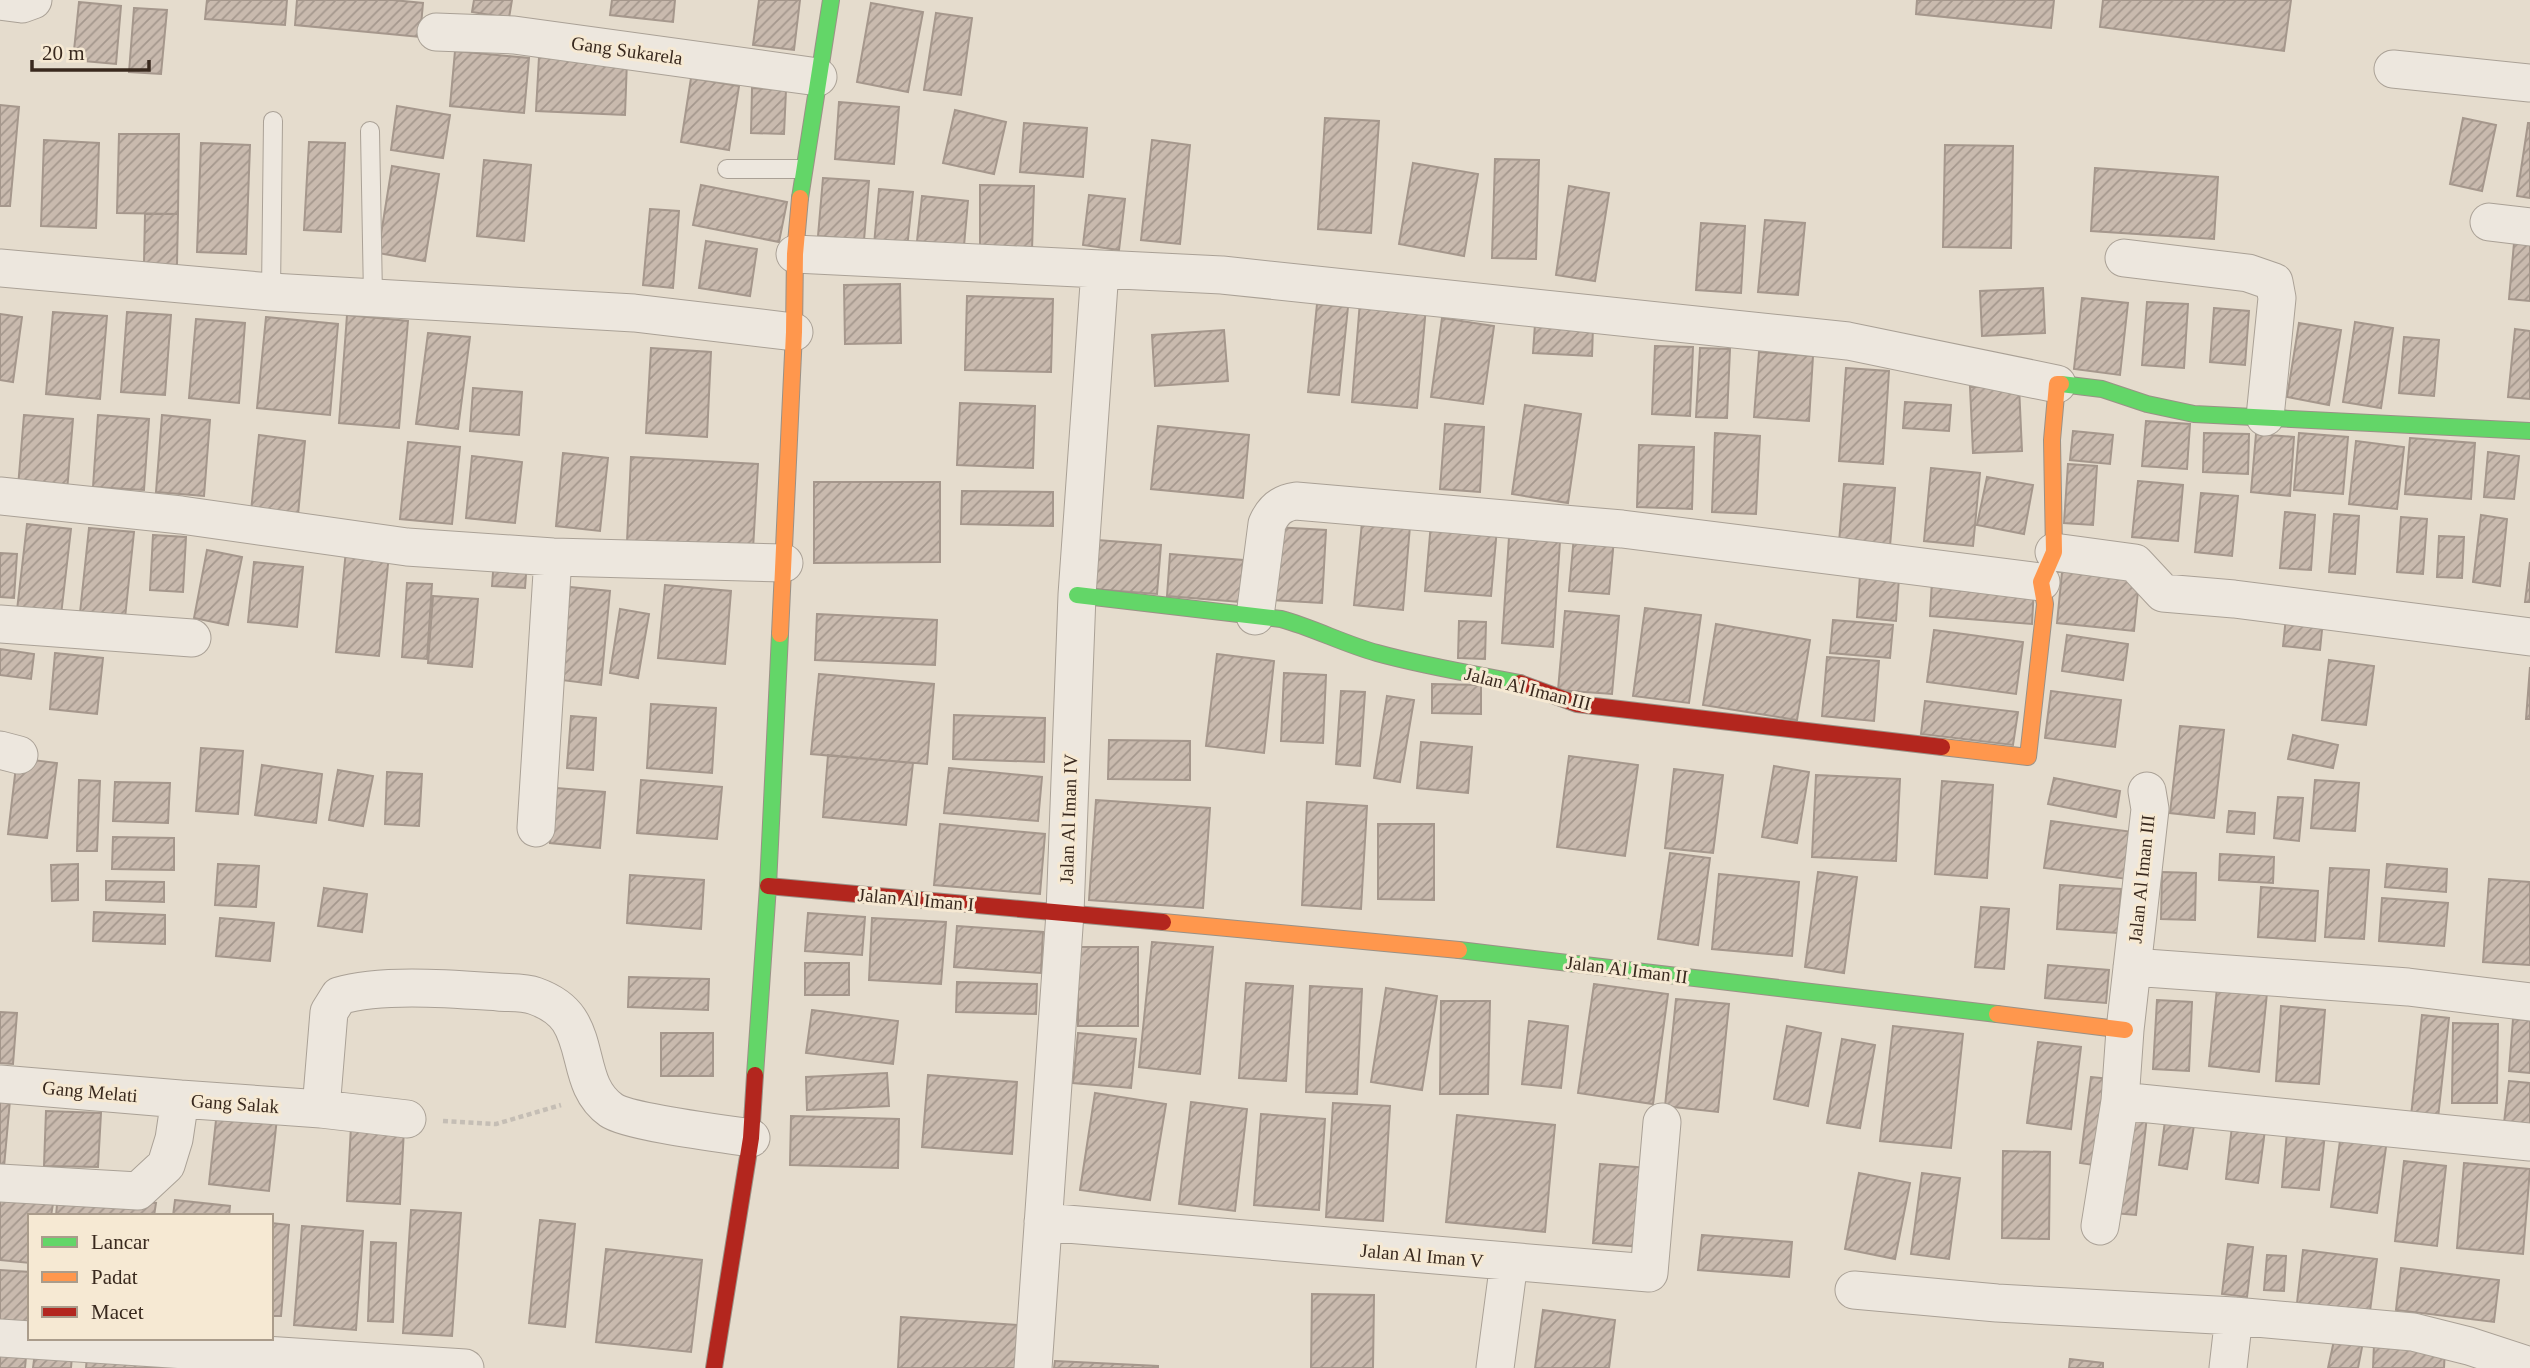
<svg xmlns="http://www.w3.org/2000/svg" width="2530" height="1368" font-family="'Times New Roman',serif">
<defs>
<pattern id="building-hatch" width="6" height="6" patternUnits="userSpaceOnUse" patternTransform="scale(1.75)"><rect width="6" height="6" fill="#c9baae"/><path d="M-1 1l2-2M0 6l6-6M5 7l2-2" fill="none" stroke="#a4978d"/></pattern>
</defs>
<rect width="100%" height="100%" fill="#e5dccd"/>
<!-- building -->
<path fill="url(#building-hatch)" stroke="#a5978c" stroke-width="2" d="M207 0H287L285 25 205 19Z
M297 0H393L423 3 420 37 295 25Z
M474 0H512L509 18 472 12Z
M612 0H675L673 22 610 15Z
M759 0H800L794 50 753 45Z
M1917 0H2054L2051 28 1916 14Z
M2103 0H2291L2284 51 2100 27Z
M79 2 121 6 116 64 73 60Z
M871 3 923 12 908 92 857 82Z
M134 8 167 10 161 74 129 72Z
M936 13 972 18 961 95 924 90Z
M455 51 529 58 524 113 450 106Z
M539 57 627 60 625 115 536 111Z
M691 78 739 86 729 150 681 142Z
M752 88 786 90 784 134 751 133Z
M839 102 899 107 894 164 835 159Z
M0 105 19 107 10 206H0Z
M397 106 450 115 443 158 391 150Z
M955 110 1006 122 994 174 943 163Z
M1325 118 1379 121 1371 233 1318 229Z
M2463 118 2496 125 2482 191 2450 184Z
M1024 123 1087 128 1083 177 1020 172Z
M2528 123H2530V198L2517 196Z
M119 134H179L178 214 117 213Z
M44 140 99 143 96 228 41 226Z
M1152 140 1190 145 1180 244 1141 240Z
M309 142 345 143 341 232 304 230Z
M201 143 250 145 246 254 197 252Z
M1945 145 2013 146 2011 248 1943 247Z
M1495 159 1539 160 1536 259 1492 258Z
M484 160 531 165 524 241 477 236Z
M1413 163 1478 174 1464 256 1399 244Z
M392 166 439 174 425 261 378 253Z
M2095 168 2218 177 2214 239 2091 231Z
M823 178 869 181 864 240 818 236Z
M701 185 787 202 779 242 693 225Z
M980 185 1034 186 1032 250 980 249Z
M1569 186 1609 193 1595 281 1556 275Z
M879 189 913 192 907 248 874 245Z
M1089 195 1125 199 1119 250 1083 245Z
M922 196 968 201 964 246 917 241Z
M650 209 679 211 673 288 643 285Z
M145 214H178L177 265 144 264Z
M1765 220 1805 223 1798 295 1758 292Z
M1701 223 1745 226 1741 293 1696 290Z
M706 241 757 249 750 296 699 288Z
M2514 243 2530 244V301L2509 299Z
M900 284 901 343 845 344 844 285Z
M2043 288 2045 333 1982 336 1980 291Z
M967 296 1053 299 1051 372 965 370Z
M2082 298 2128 303 2120 375 2074 369Z
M1360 301 1426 307 1417 408 1352 402Z
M2147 302 2188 304 2184 368 2142 365Z
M1317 304 1348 307 1339 395 1308 392Z
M2214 308 2249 311 2245 365 2210 362Z
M53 312 107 316 100 399 46 394Z
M127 312 171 315 165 395 121 392Z
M0 314 22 317 13 382 0 380Z
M347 315 408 321 399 428 339 423Z
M266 317 338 324 330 415 257 408Z
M1442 318 1494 326 1483 404 1431 397Z
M196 319 245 323 239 403 189 398Z
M2355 322 2393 328 2381 408 2343 402Z
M2299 323 2341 330 2329 405 2287 397Z
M1535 324 1593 327 1592 356 1533 353Z
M2515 329 2530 331V399L2508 397Z
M1224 330 1228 381 1155 386 1152 335Z
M428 333 470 337 458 429 416 424Z
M2404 337 2439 340 2434 396 2399 393Z
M1655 346 1693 347 1690 416 1652 414Z
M651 348 711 352 707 437 646 433Z
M1700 348 1730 349 1727 418 1696 417Z
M1759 352 1813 356 1809 421 1754 417Z
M1846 368 1889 371 1883 464 1839 461Z
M2019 386 2022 451 1973 453 1970 387Z
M473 388 522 392 519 435 470 431Z
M1905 402 1951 405 1949 431 1903 428Z
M960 403 1035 406 1033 468 957 465Z
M1525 405 1581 414 1568 503 1512 494Z
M24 415 73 419 67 491 18 487Z
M98 415 149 419 144 490 93 487Z
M162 415 210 420 204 496 156 492Z
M2146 421 2190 424 2187 469 2142 466Z
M1445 424 1484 427 1480 492 1440 489Z
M1158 426 1249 435 1243 498 1151 489Z
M2073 431 2113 435 2110 464 2070 460Z
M1715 433 1760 436 1756 514 1712 512Z
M2204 433 2249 434 2248 474 2203 472Z
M2299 433 2348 437 2343 494 2294 490Z
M2256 434 2294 437 2290 496 2251 492Z
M259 435 305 441 298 515 251 511Z
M2410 438 2475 443 2471 499 2405 494Z
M2356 441 2404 447 2397 509 2349 504Z
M408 442 460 447 452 524 400 519Z
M1639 445 1694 447 1692 509 1637 507Z
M2488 452 2519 456 2514 499 2484 497Z
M563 453 608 458 600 531 556 526Z
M472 456 522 462 515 523 466 518Z
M631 457 758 464 753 549 627 542Z
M2068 464 2097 466 2093 525 2064 523Z
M1931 468 1980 473 1973 546 1924 541Z
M1987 477 2033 485 2024 534 1977 525Z
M2138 481 2183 485 2178 541 2132 537Z
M814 482H940V562L814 563Z
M1844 484 1895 488 1890 546 1839 542Z
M962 491 1053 492V526L961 524Z
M2201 493 2238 496 2232 556 2195 552Z
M2285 512 2315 515 2311 570 2280 568Z
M2334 514 2359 516 2355 574 2329 572Z
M2481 515 2507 519 2500 586 2473 582Z
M2401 517 2427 519 2423 574 2397 572Z
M1362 522 1410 526 1403 610 1354 605Z
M1510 522 1561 526 1553 647 1502 643Z
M1431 523 1497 528 1491 596 1425 591Z
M27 524 71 529 61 615 17 610Z
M1274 527 1326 530 1322 603 1271 600Z
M89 528 134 532 125 618 80 613Z
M153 535 186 537 183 592 150 590Z
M1574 536 1614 539 1609 594 1569 591Z
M2439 536 2464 537 2462 578 2437 577Z
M1097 540 1161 545 1157 594 1093 589Z
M207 550 242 557 228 625 194 618Z
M346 550 389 554 379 656 336 652Z
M0 553 17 554 14 598 0 597Z
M1170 554 1243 560 1240 602 1167 596Z
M494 559 527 561 525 588 492 586Z
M254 562 303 567 297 627 248 622Z
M2063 562 2140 571 2134 631 2057 623Z
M2530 562V602H2525Z
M1860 575 1899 578 1896 621 1857 617Z
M1932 580 2034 587 2032 624 1930 616Z
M407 583 432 584 427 659 402 657Z
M665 585 731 591 725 664 658 658Z
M570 587 610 591 601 685 561 680Z
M433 596 478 599 472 667 428 663Z
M1645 608 1701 615 1689 703 1633 696Z
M620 609 649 614 638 678 610 673Z
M1565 611 1619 616 1612 694 1558 690Z
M817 614 937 620 935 665 815 660Z
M2286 617 2323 620 2320 650 2283 646Z
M1833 620 1893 625 1890 658 1830 653Z
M1459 621 1486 622 1485 659 1458 658Z
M1716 624 1810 640 1797 720 1703 705Z
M1934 630 2023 642 2016 694 1927 682Z
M2067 635 2128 644 2123 680 2062 671Z
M0 649 34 654 31 679 0 675Z
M55 653 103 658 97 714 50 709Z
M1217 654 1274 661 1264 753 1206 746Z
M1827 657 1879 661 1874 721 1822 716Z
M2329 660 2374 666 2366 725 2322 720Z
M2530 667V719H2526Z
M1284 673 1326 675 1323 743 1281 741Z
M819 674 934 684 927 764 811 754Z
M1432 684 1481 685V714L1432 713Z
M1341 691 1365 692 1360 766 1336 764Z
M2051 691 2121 700 2115 747 2045 738Z
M1387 696 1414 700 1400 782 1374 778Z
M1925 701 2018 712 2013 745 1921 734Z
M651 704 716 708 712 773 647 768Z
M954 715 1045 718 1044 762 953 759Z
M571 716 596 718 593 770 567 768Z
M2180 726 2224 730 2214 818 2170 813Z
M2293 735 2338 745 2333 768 2288 759Z
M1109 740 1190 741V780L1108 779Z
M1421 742 1472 747 1468 793 1417 788Z
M201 748 243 751 238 814 196 811Z
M828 755 913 763 906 825 823 817Z
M1569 756 1638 765 1625 856 1557 847Z
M17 758 57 763 47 838 8 834Z
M262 765 322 774 316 823 255 815Z
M1774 766 1809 772 1797 843 1762 837Z
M949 768 1042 777 1038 821 944 813Z
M1674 769 1723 775 1713 853 1665 848Z
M338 770 373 776 363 826 329 820Z
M387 772 422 774 419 826 385 824Z
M1816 775 1900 779 1896 861 1812 857Z
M2054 778 2120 791 2116 817 2048 804Z
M79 780 100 781 97 851H77Z
M641 780 722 787 717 839 637 833Z
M2315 780 2359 783 2355 831 2311 828Z
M1942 781 1993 785 1987 878 1935 874Z
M115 782 170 783 168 823 113 821Z
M556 788 605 792 600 848 550 843Z
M2278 797 2303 798 2299 841 2274 838Z
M1096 800 1210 808 1203 908 1089 900Z
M1307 802 1367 806 1361 909 1302 905Z
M2229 811 2255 813 2254 834 2227 832Z
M2051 821 2133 832 2127 879 2044 868Z
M940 824 1045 834 1040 894 934 885Z
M1378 824H1434V900L1378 899Z
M113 837 174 838V870L112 869Z
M1670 853 1710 858 1698 945 1658 939Z
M2220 854 2274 857 2273 883 2219 880Z
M78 864V900L52 901 51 865Z
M218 864 259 866 256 907 215 905Z
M2387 864 2447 869 2446 892 2385 887Z
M2330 868 2369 870 2364 939 2325 937Z
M1818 872 1857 877 1844 973 1805 967Z
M2162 872 2196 873 2195 920 2161 919Z
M1719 874 1799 882 1792 956 1712 949Z
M630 875 704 880 701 929 627 923Z
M2489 879 2530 882V965L2483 962Z
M106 881 164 882V902L106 900Z
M2060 885 2121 889 2118 933 2057 929Z
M2261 887 2318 891 2315 941 2258 937Z
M324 888 367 894 362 932 318 926Z
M2382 898 2448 903 2444 946 2379 941Z
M1981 907 2009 909 2004 969 1975 967Z
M94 912 165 915V944L93 941Z
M808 913 865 917 862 955 805 951Z
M220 918 274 923 270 961 216 956Z
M872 918 946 922 941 984 869 980Z
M957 926 1043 932 1041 973 954 967Z
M1152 942 1213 947 1200 1074 1139 1067Z
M1078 947H1138V1026H1078Z
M805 963H849V995H805Z
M2048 965 2109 970 2106 1003 2045 998Z
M629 977 709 979 708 1010 628 1007Z
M957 982 1037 984 1036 1014 956 1012Z
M1246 983 1293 986 1286 1081 1239 1078Z
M1594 984 1668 994 1653 1104 1578 1093Z
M1310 986 1362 989 1357 1094 1306 1092Z
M1386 988 1437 996 1422 1090 1371 1082Z
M2217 988 2267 993 2259 1072 2209 1066Z
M1676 999 1729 1004 1718 1112 1665 1106Z
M2157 1000 2192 1002 2189 1071 2153 1069Z
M1441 1001H1490L1488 1094H1440Z
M2281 1006 2325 1010 2319 1084 2276 1081Z
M812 1010 898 1021 893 1064 806 1053Z
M0 1012 17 1013 13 1064 0 1063Z
M2422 1015 2449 1018 2438 1118 2411 1116Z
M2513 1019 2530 1020V1073L2509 1071Z
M1529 1021 1568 1026 1561 1088 1522 1084Z
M2453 1023 2498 1024 2497 1103H2452Z
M1787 1026 1821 1033 1808 1106 1774 1099Z
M1893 1026 1963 1034 1951 1148 1880 1141Z
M661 1033H713V1076H661Z
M1078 1033 1136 1039 1131 1088 1073 1083Z
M1842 1039 1875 1045 1860 1128 1827 1123Z
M2038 1042 2081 1047 2071 1129 2027 1123Z
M887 1073 889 1106 807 1110 806 1077Z
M928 1075 1017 1082 1012 1154 922 1147Z
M2091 1077 2120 1080 2108 1167 2080 1163Z
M2509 1081 2530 1083V1133L2503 1131Z
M1095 1093 1166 1104 1150 1200 1080 1190Z
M0 1099 10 1100 4 1167H0Z
M1191 1102 1247 1109 1235 1211 1179 1204Z
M1333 1103 1390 1106 1383 1221 1326 1217Z
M46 1111 101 1113 98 1167 44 1166Z
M217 1111 277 1118 269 1191 209 1184Z
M2126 1113 2147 1116 2136 1215 2114 1213Z
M1261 1114 1325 1119 1319 1210 1254 1205Z
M2166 1114 2195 1119 2187 1169 2159 1165Z
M1457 1115 1555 1125 1545 1232 1446 1222Z
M791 1116 899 1119 898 1168 790 1165Z
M2288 1120 2326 1124 2319 1190 2282 1187Z
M351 1126 404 1129 400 1204 347 1201Z
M2232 1126 2265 1130 2258 1183 2226 1179Z
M2342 1126 2388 1132 2377 1213 2331 1207Z
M2003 1151 2050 1152 2049 1239 2002 1238Z
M2404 1161 2446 1166 2437 1246 2395 1241Z
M2464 1163 2530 1169 2523 1254 2457 1248Z
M1600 1164 1648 1168 1641 1247 1593 1243Z
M1859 1173 1910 1183 1895 1259 1845 1249Z
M1922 1173 1960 1178 1949 1259 1911 1254Z
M58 1193 156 1203 154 1216H56Z
M0 1199 53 1204 51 1216H30V1263L0 1260Z
M175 1200 230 1206 229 1216H173Z
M411 1210 461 1213 452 1336 403 1333Z
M540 1220 575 1224 565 1327 529 1323Z
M271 1223 289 1225 281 1316H271Z
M302 1226 363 1231 356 1330 294 1325Z
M1702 1235 1792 1242 1789 1277 1698 1270Z
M371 1242 396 1243 393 1322 368 1321Z
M2228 1244 2253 1247 2247 1297 2222 1294Z
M606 1249 702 1260 691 1352 596 1342Z
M2303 1250 2377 1259 2370 1311 2297 1303Z
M2267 1255 2286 1256 2284 1291 2264 1290Z
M2401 1268 2499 1280 2494 1322 2396 1310Z
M0 1270 30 1272V1323L0 1321Z
M1312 1294 1374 1295 1373 1368H1311Z
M1543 1310 1615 1320 1609 1368H1535Z
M901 1317 1018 1325 1015 1368H898Z
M2335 1336 2363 1342 2358 1368H2328Z
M2374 1344 2445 1349 2444 1368H2373Z
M35 1352 72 1356 71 1368H33Z
M0 1354 26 1357 25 1368H0Z
M87 1357 182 1368H86Z
M2070 1359 2103 1363V1368H2069Z
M1055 1361 1158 1366V1368H1054Z"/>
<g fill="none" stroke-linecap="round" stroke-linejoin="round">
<defs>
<path id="lane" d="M370 131 373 297
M727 169H803
M271 292 273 121"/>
<path id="street" d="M0 1 22 4 33 0
M436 32 514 35 818 77
M2393 69 2530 83
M2489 222 2530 227
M795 254 1222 275 1848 341 2057 384
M2124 258 2248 273 2274 282 2277 298 2265 417
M0 268 271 292 634 313 794 332
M0 496 181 515 407 547 553 557 784 563
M2054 552 2135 563 2163 593 2234 599 2530 637
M1255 616 1267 524C1273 510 1281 503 1296 501L1622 529 2041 582
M0 624 192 638
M0 750 19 755
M2147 791 2150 809 2125 1030 2120 1101 2530 1142
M536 828 553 557
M2132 967 2408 987 2530 1002
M0 1084 180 1099
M321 1109 329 1012 339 996C381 983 453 989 498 992 510 993 524 992 535 996 549 1001 561 1008 569 1020 588 1049 580 1088 611 1110 628 1122 725 1134 751 1138
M0 1183 138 1191 166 1165 174 1139 180 1099 321 1109 407 1119
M1043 1222 1649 1273 1662 1122
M2100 1226 2120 1101
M1854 1290 1997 1303 2234 1316 2413 1332 2469 1346 2530 1366
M0 1338 465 1368
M1033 1368 1065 913 1077 595 1100 270
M1495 1368 1509 1262
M2228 1368 2234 1316"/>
<path id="fast" d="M800 198 831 0
M2061 384 2102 389 2147 404 2194 414 2530 431
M1077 595 1281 619C1314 628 1344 644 1377 653 1424 666 1473 674 1520 683
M1459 950 1997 1014
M755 1075 768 886 780 634"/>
<path id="slow" d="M780 634 794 332 795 254 800 198
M1942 747 2028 757 2045 604 2041 582 2054 552 2052 440 2057 384H2061
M1163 922 1459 950
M1997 1014 2125 1030"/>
<path id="jam" d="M1520 683 1577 704 1942 747
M768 886 1163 922
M714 1368 751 1138 755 1075"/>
</defs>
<!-- lane casing -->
<use href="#lane" stroke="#aaa196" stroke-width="20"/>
<!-- street casing -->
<use href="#street" stroke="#aaa196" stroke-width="39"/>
<!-- fast casing -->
<use href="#fast" stroke="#9a9186" stroke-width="18"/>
<!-- slow casing -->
<use href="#slow" stroke="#9a9186" stroke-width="18"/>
<!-- jam casing -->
<use href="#jam" stroke="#9a9186" stroke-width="18"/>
<!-- path -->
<path stroke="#c5beb5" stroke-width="4.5" stroke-dasharray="5 3.5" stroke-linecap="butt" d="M443 1121 496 1124 561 1105"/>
<!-- lane -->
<use href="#lane" stroke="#ede7de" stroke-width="18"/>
<!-- street -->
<use href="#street" stroke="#ede7de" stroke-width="37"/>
<!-- fast -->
<use href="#fast" stroke="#63d668" stroke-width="16"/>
<!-- slow -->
<use href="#slow" stroke="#ff974d" stroke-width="16"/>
<!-- jam -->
<use href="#jam" stroke="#b3261e" stroke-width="16"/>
</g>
<g text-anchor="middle" stroke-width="6" stroke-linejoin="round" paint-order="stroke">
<!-- street labels -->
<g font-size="19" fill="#39291e" stroke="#f6e9d3">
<text transform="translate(627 50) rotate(8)" y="7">Gang Sukarela</text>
<text transform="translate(1528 688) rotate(14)" y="7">Jalan Al Iman III</text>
<text transform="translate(1068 819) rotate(-88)" y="7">Jalan Al Iman IV</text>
<text transform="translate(2141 879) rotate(-84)" y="7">Jalan Al Iman III</text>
<text transform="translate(916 899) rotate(5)" y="7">Jalan Al Iman I</text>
<text transform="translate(1627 969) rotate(7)" y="7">Jalan Al Iman II</text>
<text transform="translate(90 1091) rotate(5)" y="7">Gang Melati</text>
<text transform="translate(235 1103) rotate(4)" y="7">Gang Salak</text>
<text transform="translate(1422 1255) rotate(5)" y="7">Jalan Al Iman V</text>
</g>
</g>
<!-- legend -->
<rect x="28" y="1214" width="245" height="126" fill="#f6e9d3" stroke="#aa9c8b" stroke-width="2"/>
<rect x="42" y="1237" width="35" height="10" fill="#63d668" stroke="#aa9c8b" stroke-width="2"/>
<text x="91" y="1249" font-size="21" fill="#39291e">Lancar</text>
<rect x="42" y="1272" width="35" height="10" fill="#ff974d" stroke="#aa9c8b" stroke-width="2"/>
<text x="91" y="1284" font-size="21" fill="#39291e">Padat</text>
<rect x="42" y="1307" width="35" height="10" fill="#b3261e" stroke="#aa9c8b" stroke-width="2"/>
<text x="91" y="1319" font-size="21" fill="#39291e">Macet</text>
<!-- scale -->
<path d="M32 60v10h117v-10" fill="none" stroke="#39291e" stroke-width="3.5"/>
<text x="42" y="60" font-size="21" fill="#39291e" stroke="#f6e9d3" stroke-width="5" paint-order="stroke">20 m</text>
</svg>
